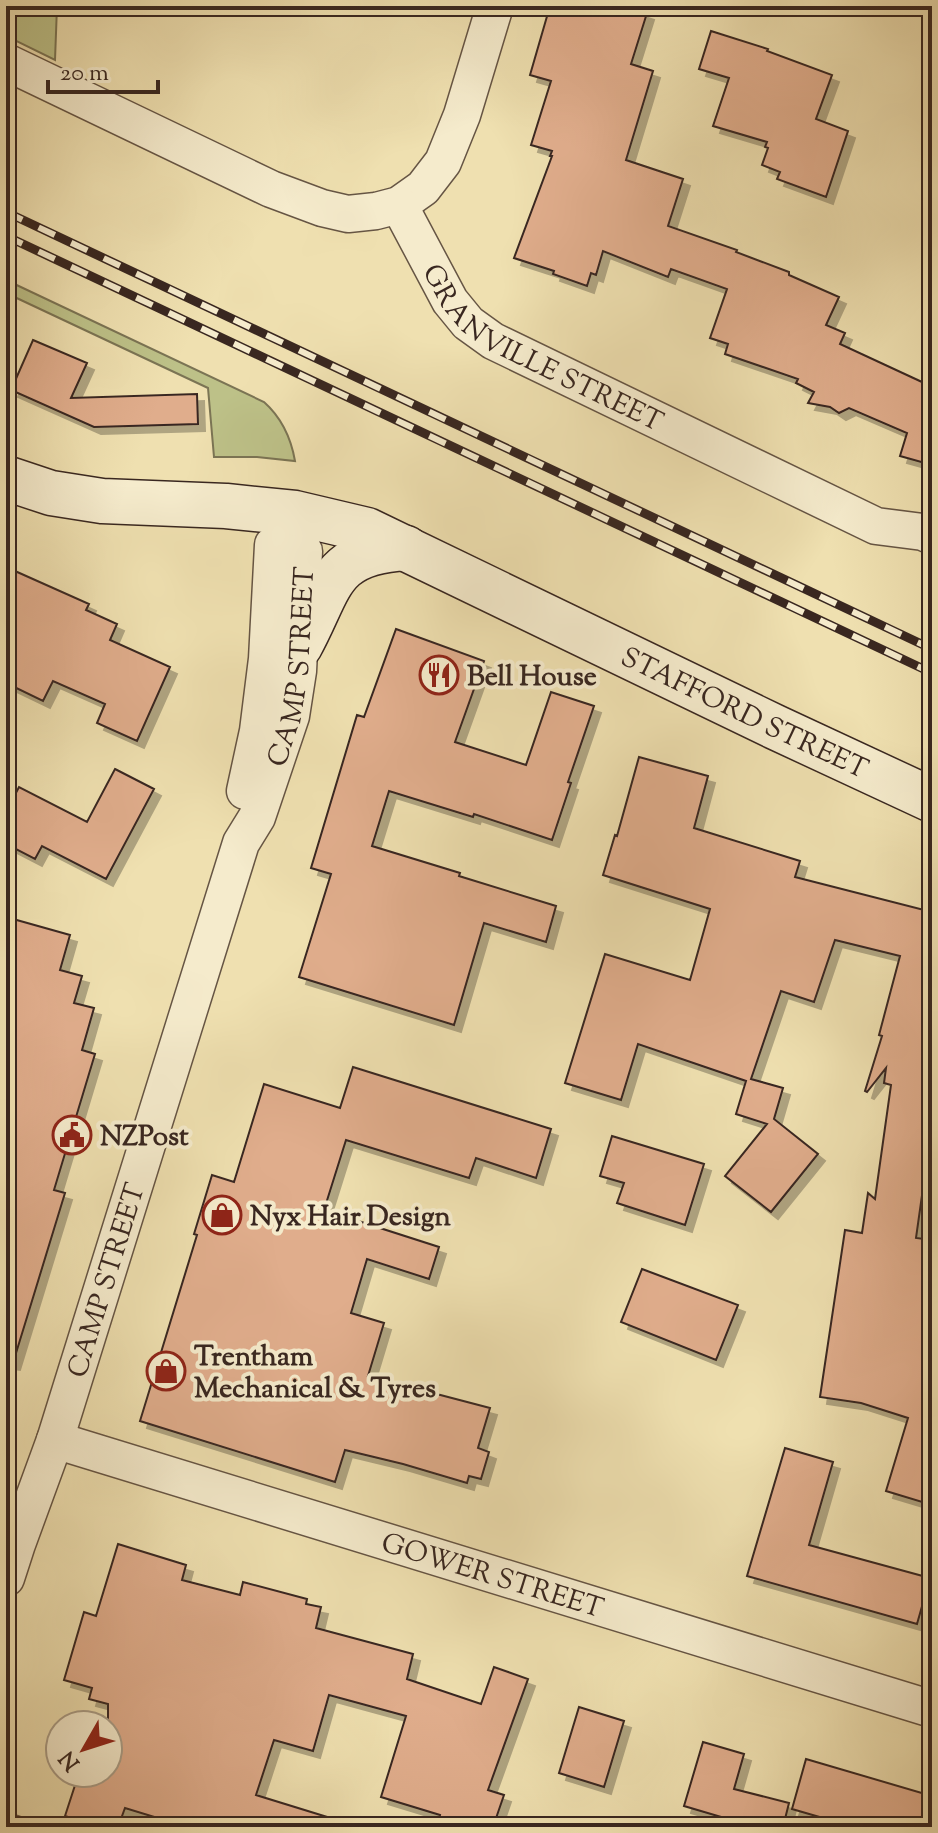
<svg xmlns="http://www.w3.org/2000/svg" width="938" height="1833" font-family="'Sorts Mill Goudy',serif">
<defs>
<filter id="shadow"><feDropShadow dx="7" dy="7" stdDeviation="0" flood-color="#0004"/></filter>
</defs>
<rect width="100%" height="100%" fill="#efe0b0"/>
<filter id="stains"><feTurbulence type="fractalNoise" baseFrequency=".0025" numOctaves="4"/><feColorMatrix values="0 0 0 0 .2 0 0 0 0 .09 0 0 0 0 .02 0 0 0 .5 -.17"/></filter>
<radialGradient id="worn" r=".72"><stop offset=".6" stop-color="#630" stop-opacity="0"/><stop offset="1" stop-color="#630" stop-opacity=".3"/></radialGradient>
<!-- green -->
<path fill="#bdc188" stroke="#7b7454" stroke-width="2" d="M6 6H57L55 60 6 36Z
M6 280 264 402C282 418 291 438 295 461L257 457H214L208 388 6 293Z"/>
<!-- building -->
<path fill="#e0ad8c" stroke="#392720" stroke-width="2" filter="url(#shadow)" d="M550 6H626L647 13 631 64 653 71 626 160 683 179 668 226 737 250 736 252 789 272V275L839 297 826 325 845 333 840 344 922 382 924 375 932 376V465L900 456 907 433 849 408 839 413 830 407 808 403 814 392 796 383 798 379 725 354 728 344 710 338 727 289 671 269 668 277 603 251 596 275 591 273 587 286 553 274 554 271 514 258 552 156H550L552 151 531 145 551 81 530 75Z
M711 31 768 49 767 51 832 75 816 119 848 131 826 197 777 179 780 172 762 165 768 148 765 147 767 142 713 126 729 78 699 69Z
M33 340 87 363 71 398 197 394 198 424 94 427 11 390Z
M6 567 89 604 86 610 117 624 110 640 170 667 137 741 97 723 105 704 53 681 43 701 6 683Z
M396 629 484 661 455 742 526 765 551 692 594 706 568 782 571 783 552 840 474 814 473 817 389 791 372 846 460 873 459 876 556 906 546 942 484 923 454 1025 299 977 331 874 311 868 357 715 364 717Z
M639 757 708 776 694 828 800 861 795 877 932 912V1182L924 1181 916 1238 932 1240V1505L886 1491 908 1418 861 1403 820 1397 845 1230 862 1233 868 1193 875 1199 891 1085 884 1083 886 1068 867 1092 865 1091 882 1036 879 1035 900 956 835 940 814 1002 781 991 751 1079 783 1088 774 1119 818 1154 771 1212 725 1176 767 1124 736 1114 746 1081 638 1044 621 1100 565 1083 605 954 690 980 710 909 603 875 615 835 617 836Z
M115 769 154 789 106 879 42 846 35 859 6 844V812L19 787 87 822Z
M6 917 70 935 60 970 82 976 74 1003 94 1008 82 1050 95 1054 54 1190 65 1193 13 1363 6 1362Z
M353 1067 551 1129 536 1178 476 1158 469 1178 346 1140 324 1210 439 1247 429 1279 367 1259 351 1313 384 1323 368 1376 490 1408 478 1448 489 1452 481 1479 469 1476 467 1483 403 1464 345 1450 335 1482 140 1421 197 1235 194 1234 212 1175 234 1182 264 1084 340 1108Z
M612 1136 704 1164 685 1225 617 1203 624 1183 600 1176Z
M642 1269 738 1305 716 1360 621 1322Z
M785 1448 833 1462 809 1545 930 1578 917 1624 747 1576Z
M118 1544 186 1565 182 1580 240 1595 243 1582 307 1599 306 1604 321 1607 316 1628 413 1654 407 1679 481 1704 494 1667 528 1679 488 1790 504 1795 493 1827H437L440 1815 381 1797 406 1716 329 1695 313 1751 274 1740 256 1795 337 1820 336 1827H187L125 1808 118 1827H99L65 1816 79 1773H108V1704L89 1699 92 1688 64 1680 84 1612 96 1616Z
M579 1707 624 1721 604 1787 559 1773Z
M703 1742 744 1754 734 1789 789 1803 783 1827H755L684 1806Z
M806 1759 932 1796V1827H854L792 1809Z"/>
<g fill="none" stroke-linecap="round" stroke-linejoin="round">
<defs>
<path id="lane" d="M6 1822 21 1827"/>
<g id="street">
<path d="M6 62 271 189 322 208 348 214 376 211 399 205 423 188 443 162 462 115 495 6"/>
<path id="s1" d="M399 205 450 301 468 323 493 341 876 526 923 532 932 536"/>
<path d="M245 791 258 731 267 659 273 545 292 533"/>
<path id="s2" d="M55 1440 932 1709"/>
<path id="s3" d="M6 1578 17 1544 55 1440 241 843 257 817 291 716 298 671 304 551 292 533 295 513"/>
</g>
<g id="secondary">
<path id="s4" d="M6 478 51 493 102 501 226 506 295 513 367 530 775 727 932 800"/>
<path d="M300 646C332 588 327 553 406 548"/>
</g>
</defs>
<!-- lane casing -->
<use href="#lane" stroke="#654" stroke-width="21"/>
<!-- street casing -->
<use href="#street" stroke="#654" stroke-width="39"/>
<!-- secondary casing -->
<use href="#secondary" stroke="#392720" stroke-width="47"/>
<!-- lane -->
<use href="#lane" stroke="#f5ebcc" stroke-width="18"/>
<!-- street -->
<use href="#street" stroke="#f5ebcc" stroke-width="36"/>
<!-- secondary -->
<use href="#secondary" stroke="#f5ebcc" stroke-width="44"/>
<defs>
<path id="rail" d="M6 212 932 649
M6 236 932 673"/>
</defs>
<!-- rail casing -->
<use href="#rail" stroke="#392720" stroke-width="9"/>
<!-- rail -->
<use href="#rail" stroke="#f5ebcc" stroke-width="6" stroke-dasharray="18" stroke-linecap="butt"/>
</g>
<!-- icons -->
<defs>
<symbol id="restaurant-ring" viewBox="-11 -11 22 22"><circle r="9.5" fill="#f5ebcc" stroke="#8f2418" stroke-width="1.5"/><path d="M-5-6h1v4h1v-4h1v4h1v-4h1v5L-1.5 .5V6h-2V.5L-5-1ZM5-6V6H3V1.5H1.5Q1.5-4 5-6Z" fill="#8f2418"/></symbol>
<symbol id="civic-ring" viewBox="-11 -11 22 22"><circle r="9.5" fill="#f5ebcc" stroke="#8f2418" stroke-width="1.5"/><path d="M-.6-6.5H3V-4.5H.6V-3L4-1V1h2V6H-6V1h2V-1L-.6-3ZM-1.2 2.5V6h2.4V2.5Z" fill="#8f2418"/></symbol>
<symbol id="shop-ring" viewBox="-11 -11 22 22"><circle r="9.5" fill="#f5ebcc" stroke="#8f2418" stroke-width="1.5"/><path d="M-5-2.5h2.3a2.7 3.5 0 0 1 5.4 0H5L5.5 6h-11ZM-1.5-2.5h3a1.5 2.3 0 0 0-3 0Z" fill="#8f2418"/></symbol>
</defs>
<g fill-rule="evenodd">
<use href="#restaurant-ring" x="417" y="653" width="44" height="44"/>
<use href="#civic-ring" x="50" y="1113" width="44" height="44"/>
<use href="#shop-ring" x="200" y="1193" width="44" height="44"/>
<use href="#shop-ring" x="144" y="1349" width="44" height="44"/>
</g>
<g text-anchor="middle" stroke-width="8" stroke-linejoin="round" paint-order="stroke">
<!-- street labels -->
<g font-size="28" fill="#392720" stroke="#f5ebcc">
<text dy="10" stroke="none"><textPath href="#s1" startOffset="212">GRANVILLE STREET</textPath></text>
<text dy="10" stroke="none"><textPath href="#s3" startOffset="958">CAMP STREET</textPath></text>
<text dy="10" stroke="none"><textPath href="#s4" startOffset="786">STAFFORD STREET</textPath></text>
<text dy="10" stroke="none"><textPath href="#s3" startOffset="314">CAMP STREET</textPath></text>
<text dy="10" stroke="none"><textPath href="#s2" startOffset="458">GOWER STREET</textPath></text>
</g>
<!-- poi labels -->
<g font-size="28" font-weight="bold" fill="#392720" stroke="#f5ebcc" text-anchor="start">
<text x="467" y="685">Bell House</text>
<text x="100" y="1145">NZPost</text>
<text x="250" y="1225">Nyx Hair Design</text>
<text x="194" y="1365">Trentham<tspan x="194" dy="32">Mechanical &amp; Tyres</tspan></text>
</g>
</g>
<!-- margin -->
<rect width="938" height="1833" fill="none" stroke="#efe0b0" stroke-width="32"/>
<rect x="8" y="8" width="922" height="1817" fill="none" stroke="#392720" stroke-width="4"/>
<rect x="16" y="16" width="906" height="1801" fill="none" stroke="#392720" stroke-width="2"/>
<!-- north arrow -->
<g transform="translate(84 1749) rotate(231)"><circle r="38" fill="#f5ebcc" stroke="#aa9d87" stroke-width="2"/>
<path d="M0-6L14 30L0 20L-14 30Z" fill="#8f2418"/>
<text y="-12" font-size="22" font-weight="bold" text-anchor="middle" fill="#392720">N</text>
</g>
<!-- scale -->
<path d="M48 80v12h110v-12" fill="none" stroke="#392720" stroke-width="4"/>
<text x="60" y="80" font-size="24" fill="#392720" stroke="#f5ebcc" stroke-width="6" paint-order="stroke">20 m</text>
<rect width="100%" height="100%" filter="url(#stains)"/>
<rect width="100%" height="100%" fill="url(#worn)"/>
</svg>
